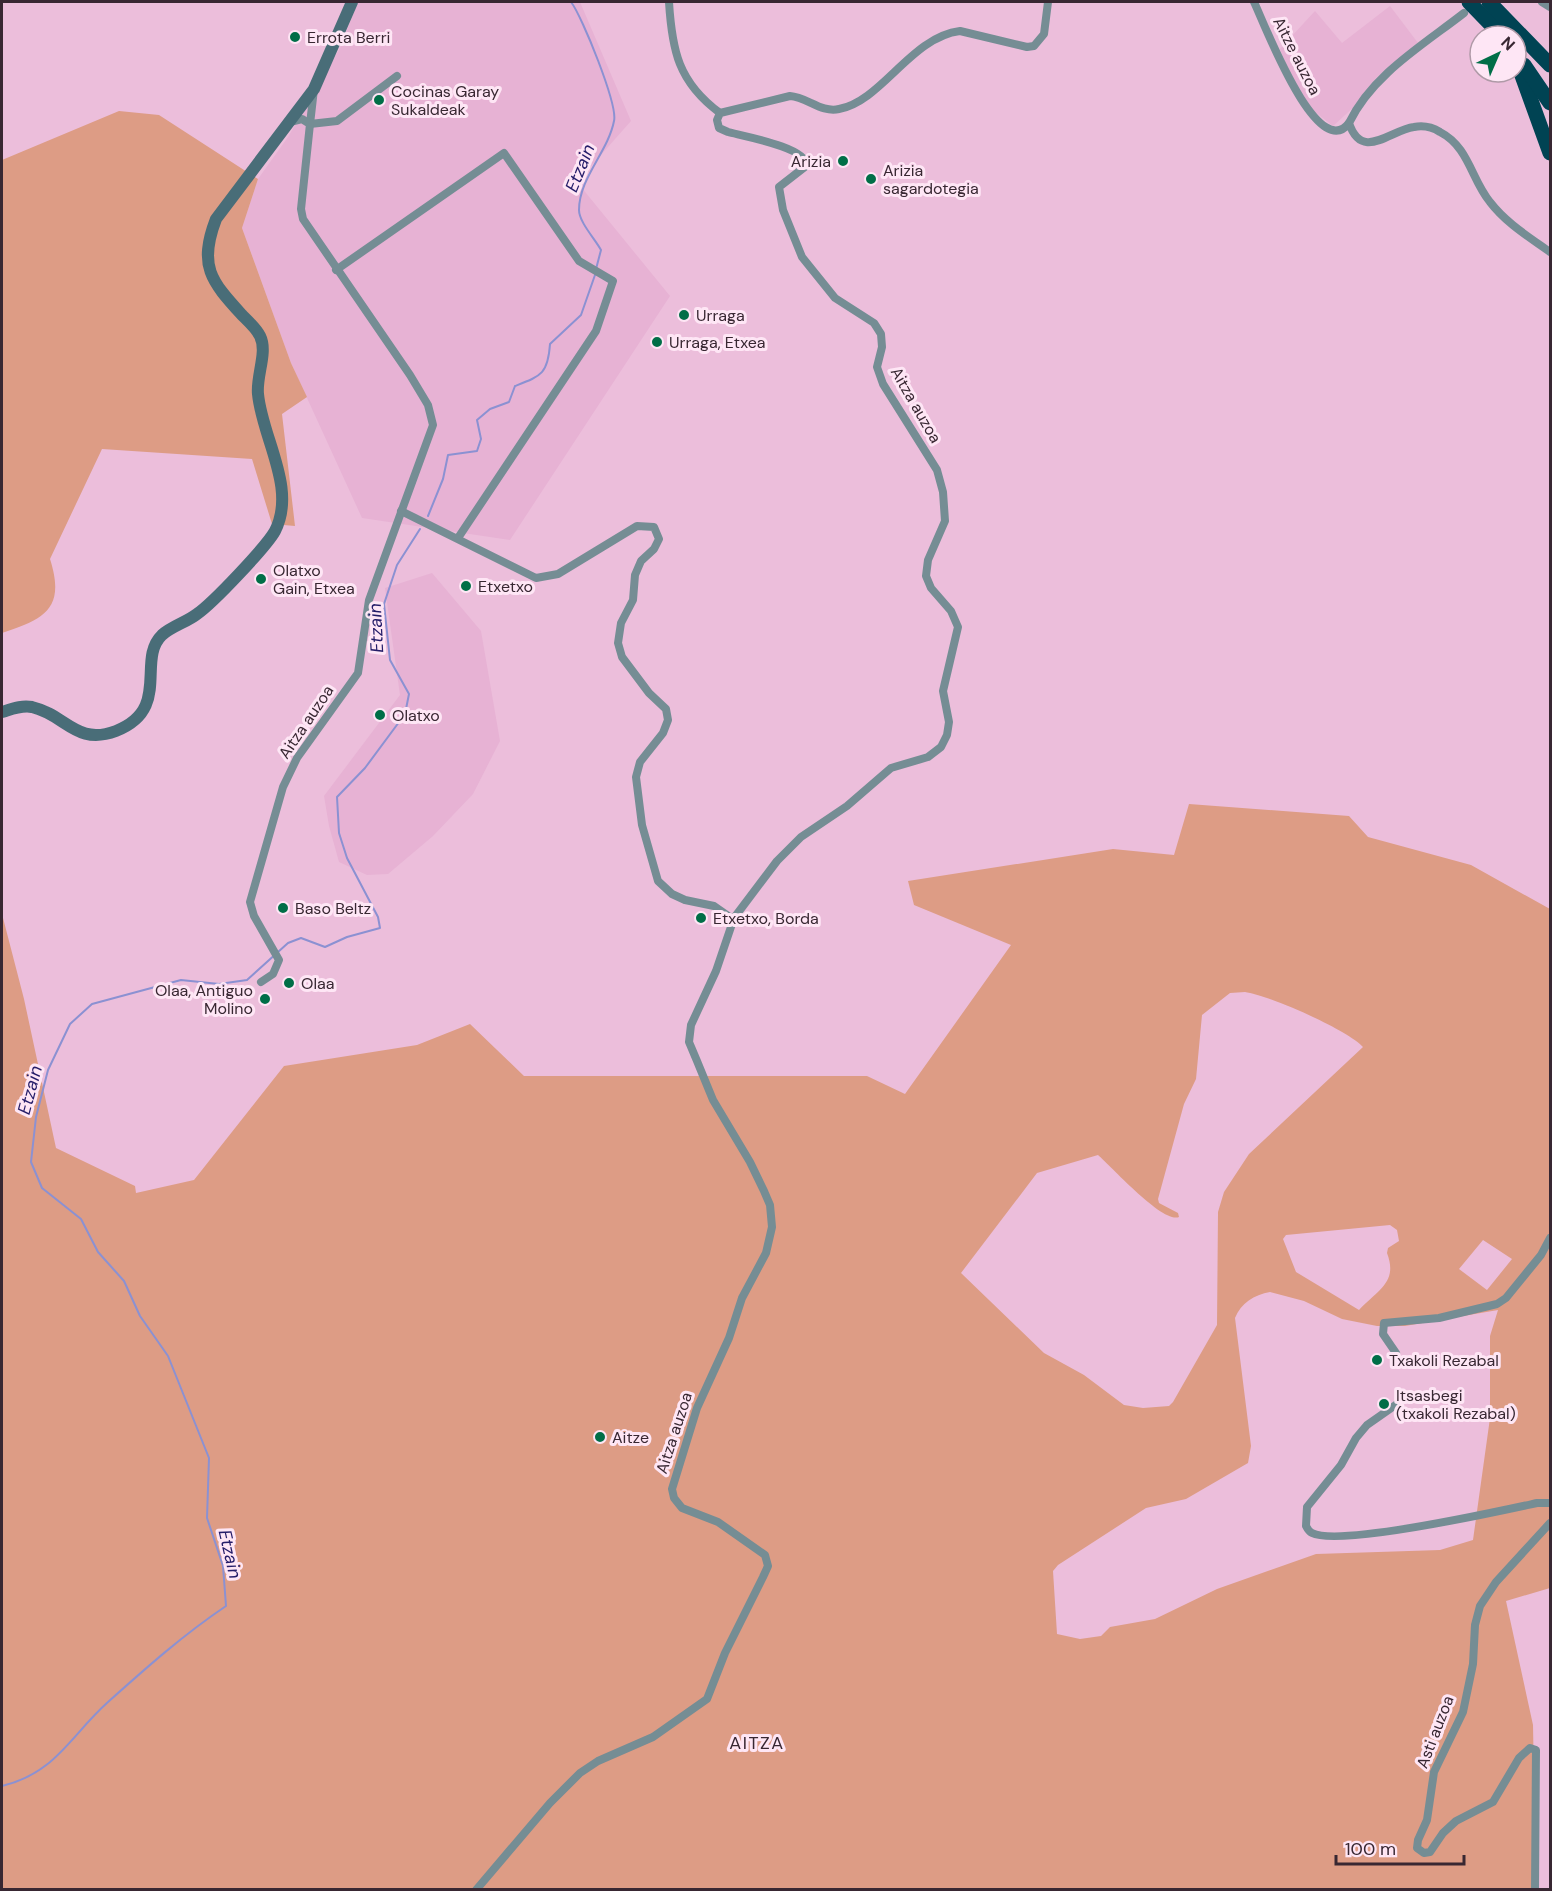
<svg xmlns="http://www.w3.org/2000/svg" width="1552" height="1891" font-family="'DM Sans',sans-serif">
<rect width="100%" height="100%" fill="#ecbedb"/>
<!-- built -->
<g fill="#e7b2d4">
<path d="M358,2h222l51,119 -54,61 93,114 -160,244 -148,-22 -71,-155 -49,-135 16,-49 30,-42 52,-89z"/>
<path d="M1390,6l28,37 -42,35 -20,27 -23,21 -23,-18 -18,-29 -12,-30 35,-38 27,32z"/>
<path d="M432,573l49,58 19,110 -27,53 -40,42 -45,38 -21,1 -28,-13 -10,-36 -5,-30 76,-101 -15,-107z"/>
</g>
<!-- green -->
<g fill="#dd9c85" fill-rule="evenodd">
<path d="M119,111l40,4 99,64 -16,49 49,135 16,34 -25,17 13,112 -23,-2 -20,-65 -150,-10 -52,110c16,50 -6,60 -48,74v-473z"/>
<path d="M1189,804l160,12 19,21 103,28 79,44v679l-44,13 27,124 3,164h-1534v-975l22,85 32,149 79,38 1,7 58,-13 90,-114 133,-21 53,-21 54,52h343l38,18 106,-149 -97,-40 -6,-24 205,-32 61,6zM1245,992c23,3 103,38 118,55l-114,107 -25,38 -6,20 -1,113 -44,77 -4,4 -26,2 -19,-3 -40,-30 -40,-22 -83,-80 76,-100 61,-18c14,12 65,69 81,62l-1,-4 -19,-10 -1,-4 26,-95 12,-25 6,-64 28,-22zM1390,1225l7,5 2,11 -11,7 -1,5c11,29 -8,36 -28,57l-63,-38 -13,-33 3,-4zM1483,1240l29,19 -25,31 -28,-21zM1270,1292l34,9 38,18 35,7h28l93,-16 -8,26v82l-17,122 -33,10 -124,4 -99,35 -62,30 -45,8 -9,9 -21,3 -23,-5 -4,-63 5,-6 88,-57 40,-9 62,-36 3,-17 -16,-128c6,-15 19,-23 35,-26z"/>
</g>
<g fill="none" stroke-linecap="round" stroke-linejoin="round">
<!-- stream -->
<g stroke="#8b91d2" stroke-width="2">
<path d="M571,2c11,14 47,103 43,119 -6,31 -35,57 -35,89 0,12 16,29 22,40l-5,19"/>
<path d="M428,516l15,-37 5,-24 29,-4 4,-12 -4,-19 13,-11 19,-7 6,-16c26,-10 33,-12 35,-42l31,-29 14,-40"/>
<path d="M2,1786c54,-13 68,-50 106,-84 38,-34 75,-67 118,-96l-3,-40 -16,-48 2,-60 -41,-102 -28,-40 -16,-35 -26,-29 -17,-33 -39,-31 -11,-26 5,-45 12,-47 22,-46 22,-20 89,-24 38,4 28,-4 41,-37 13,-5 24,9 22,-10 33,-9 -2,-11 -31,-59 -8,-25 -2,-36 28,-29 40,-54 4,-20 -19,-34 -6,-56 13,-39 23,-36"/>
</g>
<!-- street -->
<g stroke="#758d94" stroke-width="8">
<path d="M669,2c3,48 9,80 51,111"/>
<path d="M1254,2c9,18 63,163 95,121"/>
<path d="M1542,2l8,5"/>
<path d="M1464,13c-41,32 -92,62 -115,110 13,39 41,7 65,4 10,-2 18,0 26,5 29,15 31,47 50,70 16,21 39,35 60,50"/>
<path d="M314,89l-4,35 27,-3 60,-45"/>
<path d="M336,270l168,-117 75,108 34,20 -17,50 -138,207"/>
<path d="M401,511l135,67 22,-4 79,-48 17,1 5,12 -5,10 -13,12 -6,14 -2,25 -12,23 -3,20 4,14 27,36 17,16 2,11 -5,13 -23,29 -4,15 6,48 16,56 14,13 13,6 29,6 20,14"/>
<path d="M261,982l12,-8 6,-14 -25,-44 -4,-14 33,-115 14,-29 61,-85 11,-73 64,-175 -5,-20 -18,-30 -107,-156 -2,-10 9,-85 -8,-5 -12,3"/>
<path d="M1396,1353l-13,-19 1,-11 55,-5 58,-14 9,-6 35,-43 9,-17"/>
<path d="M1397,1404l-30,21 -11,13 -15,27 -34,42 -1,19c1,2 4,6 6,7 27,14 188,-22 225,-30h13"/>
<path d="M476,1890l74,-87 30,-30 18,-12 55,-24 54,-38 18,-46 38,-76 5,-11 -3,-11 -47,-33 -36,-14 -8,-10 -2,-9 25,-81 32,-70 13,-40 24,-45 6,-26 -2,-22 -6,-14 -14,-29 -37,-62 -16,-39 -8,-19 2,-17 25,-54 18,-53 43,-57 24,-24 46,-31 44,-38 37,-11 13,-10 6,-12 2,-13 -6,-31 15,-64 -7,-16 -20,-23 -5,-12 2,-16 17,-39 -2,-29 -6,-22 -54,-86 -6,-17 5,-20 -1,-13 -7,-11 -39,-25 -33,-41 -19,-47 -4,-23 27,-21c4,-18 -63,-30 -78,-34l-9,-4 -2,-8 3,-7 70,-17c17,1 31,17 49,13 43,-8 72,-72 121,-78l67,16 7,-1 10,-12 4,-32"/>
<path d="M1535,1890l1,-140 -6,-2 -11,10 -26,44 -37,19 -13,12 -13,19 -6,1 -7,-5 1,-8 9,-20 7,-48 29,-60 10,-48 2,-39 5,-19 16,-24 54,-59"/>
</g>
<!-- secondary -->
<path stroke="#496d78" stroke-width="12" d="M2,712c10,-3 19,-7 30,-5 34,8 44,39 84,24 56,-22 20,-71 46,-96 10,-9 25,-13 35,-21 16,-11 69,-67 78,-83 22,-43 -13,-93 -17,-137 -2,-18 10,-42 2,-58 -4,-8 -12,-15 -18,-21 -31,-34 -44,-49 -26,-96l98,-130 38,-87"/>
<!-- highway -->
<g stroke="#004353" stroke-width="15">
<path d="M1469,2l33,34"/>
<path d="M1489,2l61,63"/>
<path d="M1516,59l34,94"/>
<path d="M1524,65l26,38"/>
</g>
</g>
<!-- markers -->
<g fill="#006e47" stroke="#fee6f5" stroke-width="2">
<circle cx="295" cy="37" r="6"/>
<circle cx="379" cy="100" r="6"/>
<circle cx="843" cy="161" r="6"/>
<circle cx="871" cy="179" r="6"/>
<circle cx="684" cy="315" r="6"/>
<circle cx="657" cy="342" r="6"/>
<circle cx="261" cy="579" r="6"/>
<circle cx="466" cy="586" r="6"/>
<circle cx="380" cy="715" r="6"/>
<circle cx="283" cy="908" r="6"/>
<circle cx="701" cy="918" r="6"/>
<circle cx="289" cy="983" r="6"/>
<circle cx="265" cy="999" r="6"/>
<circle cx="1377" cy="1360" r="6"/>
<circle cx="1384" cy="1404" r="6"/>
<circle cx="600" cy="1437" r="6"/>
</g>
<g text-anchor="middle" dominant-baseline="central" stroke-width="6" stroke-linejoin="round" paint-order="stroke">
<!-- poi labels -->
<g font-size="16" fill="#382732" stroke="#fee6f5" text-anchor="start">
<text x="307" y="37">Errota Berri</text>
<text x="391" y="91">Cocinas Garay<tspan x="391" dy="18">Sukaldeak</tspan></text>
<text x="831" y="161" text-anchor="end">Arizia</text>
<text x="883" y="170">Arizia<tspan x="883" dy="18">sagardotegia</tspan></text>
<text x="696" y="315">Urraga</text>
<text x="669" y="342">Urraga, Etxea</text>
<text x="273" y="570">Olatxo<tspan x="273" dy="18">Gain, Etxea</tspan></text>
<text x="478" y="586">Etxetxo</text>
<text x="392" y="715">Olatxo</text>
<text x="295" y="908">Baso Beltz</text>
<text x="713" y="918">Etxetxo, Borda</text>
<text x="301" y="983">Olaa</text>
<text x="253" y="990" text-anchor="end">Olaa, Antiguo<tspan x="253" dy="18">Molino</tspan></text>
<text x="1389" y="1360">Txakoli Rezabal</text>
<text x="1396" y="1395">Itsasbegi<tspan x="1396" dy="18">(txakoli Rezabal)</tspan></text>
<text x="612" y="1437">Aitze</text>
</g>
<!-- street labels -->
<g font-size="16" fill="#382732" stroke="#fee6f5">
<text transform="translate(1297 56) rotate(63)">Aitze auzoa</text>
<text transform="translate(916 405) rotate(60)">Aitza auzoa</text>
<text transform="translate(306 722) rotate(-56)">Aitza auzoa</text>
<text transform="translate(674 1433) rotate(-72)">Aitza auzoa</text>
<text transform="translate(1435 1732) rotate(-69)">Asti auzoa</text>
</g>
<!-- water labels -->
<g font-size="18" font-style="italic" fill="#241c68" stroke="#fee6f5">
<text transform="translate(580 168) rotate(-68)">Etzain</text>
<text transform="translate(376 628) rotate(-93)">Etzain</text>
<text transform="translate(30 1090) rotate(-75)">Etzain</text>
<text transform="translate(230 1554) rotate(77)">Etzain</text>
</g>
<!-- neighbourhood labels -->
<g font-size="18" letter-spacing="1.5" fill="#382732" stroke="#fee6f5">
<text x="757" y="1743">AITZA</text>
</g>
</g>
<!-- border -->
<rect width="1552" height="1891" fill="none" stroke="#382732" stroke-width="6"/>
<!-- north arrow -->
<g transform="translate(1498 54) rotate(44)"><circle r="28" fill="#fee6f5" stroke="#af9aa7" stroke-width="1.5"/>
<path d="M0-4.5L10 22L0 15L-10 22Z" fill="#006e47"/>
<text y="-9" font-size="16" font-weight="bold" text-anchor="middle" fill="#382732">N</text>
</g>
<!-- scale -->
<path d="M1336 1855v9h128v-9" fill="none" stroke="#382732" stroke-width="3"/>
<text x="1345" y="1855" font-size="18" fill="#382732" stroke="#fee6f5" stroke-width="4.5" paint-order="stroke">100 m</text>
</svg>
